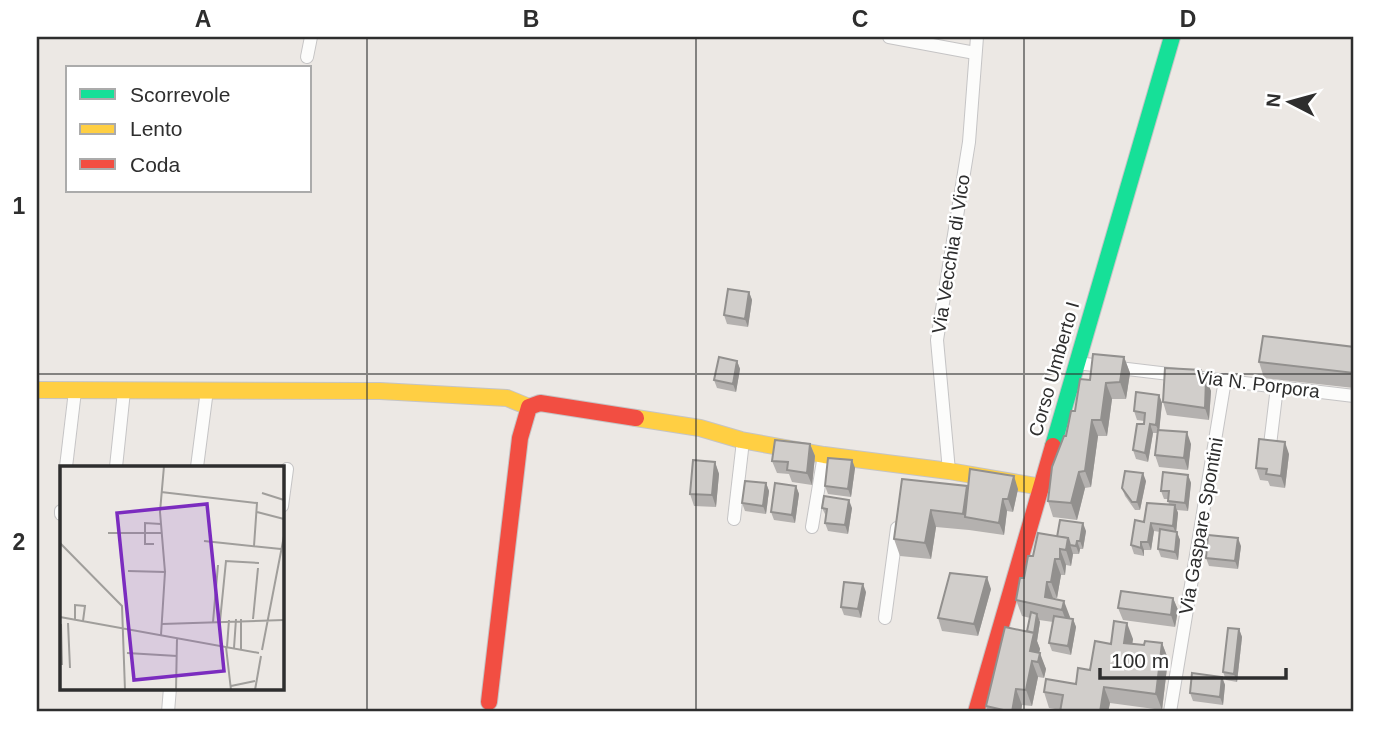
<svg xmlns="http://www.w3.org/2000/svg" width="1391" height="749" font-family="Arial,sans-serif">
<rect width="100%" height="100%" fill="#ece8e4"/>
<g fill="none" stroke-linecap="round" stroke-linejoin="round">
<!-- street casing -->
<g stroke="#c5c4c5" stroke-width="14">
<g id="street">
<path d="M889,37l86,16"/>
<path d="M307,57l4,-20"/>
<path d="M1077,363l277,33"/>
<path d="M1270,445l7,-58"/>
<path d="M66,467l9,-76"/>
<path d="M116,467l8,-76"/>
<path d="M197,467l10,-77"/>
<path d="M949,471l-12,-131 32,-198 8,-105"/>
<path d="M282,506l5,-37"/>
<path d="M61,514v-3"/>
<path d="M734,519l9,-78"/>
<path d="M812,527l12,-72"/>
<path d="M885,618l12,-90"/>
<path d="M168,712l2,-24"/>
<path d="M1170,712l55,-332"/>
</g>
</g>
<!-- fast casing -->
<g stroke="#c5c4c5" stroke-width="18">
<path id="fast" d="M1053,446l119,-409"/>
</g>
<!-- slow casing -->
<g stroke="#c5c4c5" stroke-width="18">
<g id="slow">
<path d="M37,390l343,1 127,7 22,9"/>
<path d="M636,418l64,10 41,12 83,15 125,16 93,16"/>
</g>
</g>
<!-- jam casing -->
<g stroke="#c5c4c5" stroke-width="18">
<g id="jam">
<path d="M489,702l31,-264 9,-31 11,-4 96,15"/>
<path d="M976,712l77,-266"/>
</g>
</g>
<!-- street -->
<use href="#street" stroke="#fcfcfb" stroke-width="12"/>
<!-- fast -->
<use href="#fast" stroke="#16e098" stroke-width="16"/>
<!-- slow -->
<use href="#slow" stroke="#ffcf43" stroke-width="16"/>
<!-- jam -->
<use href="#jam" stroke="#f24e42" stroke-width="16"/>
</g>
<!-- wall -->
<g fill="#b4b1af">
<path d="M749,292l3,8 -4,27 -21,-3 -3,-9z"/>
<path d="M1354,347v41l-90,-10 -5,-16z"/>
<path d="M1124,357l6,16 -4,26h-14l-5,37h-9l-7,51 -6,1 -8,32 -24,-3 -5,-16 18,-65 9,-25 15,-31z"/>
<path d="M737,361l3,8 -4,23 -19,-4 -3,-8z"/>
<path d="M1201,370l10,21 -2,29 -42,-5 -4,-13z"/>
<path d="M1159,395l3,8 -3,27 32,14 -3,26 -29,-3 -4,-12 2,-22h-4l-5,29 -12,-3 -3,-9 11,-29 -7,-1 -3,-9z"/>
<path d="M810,444l5,12 -3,29 -20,-3 -3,-8 -12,-1 -5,-12z"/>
<path d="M1289,454l-4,34 -15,-2 -2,-5 -8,-1 -4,-12z"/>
<path d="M852,460l3,8 -4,29 -23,-3 -3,-8z"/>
<path d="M715,462l4,12 -3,33 -22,-1 -4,-12z"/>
<path d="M1188,475l3,8 -3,28 -11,-1 1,3 -2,18 4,9 -2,20 -17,-3 -3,-8 2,-17 -6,-1 -3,19h-7v6l-10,-2 -3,-9 13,-23 25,-17 -1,-6h-4l-3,-8z"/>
<path d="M902,479l66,10h50l-5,23 -6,-1 -3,24 -35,-5 -33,-3 -5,32 -31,-3 -6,-17z"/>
<path d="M1146,481l-6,29h-5l-10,-14 -3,-8z"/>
<path d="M766,483l3,8 -3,23 -21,-3 -3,-8z"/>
<path d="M796,486l3,8 -4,29 -21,-3 -3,-8z"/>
<path d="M822,508h30l-4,26 -20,-3 -3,-8 1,-7z"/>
<path d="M1086,531l-3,18h-3l-1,5h-6l-2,12 -5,-1 -1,10h-4l-4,23h-4l-1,1 18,18v1l3,1 3,8 -5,28 -19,-4 -3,-8 4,-21 -14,-2 1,2 -3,19 3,8 -1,4 7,16 -2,9 -6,-1 -6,29 -10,-1 -1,7h-33l-2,-6 41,-75 3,-13 -8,-2 -6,-16 17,-44 24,-19z"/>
<path d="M1241,546l-3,23 -29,-3 -3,-8z"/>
<path d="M991,589l-13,47 -36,-5 -4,-13z"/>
<path d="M866,592l-5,26 -17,-3 -3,-8z"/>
<path d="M1173,598l5,12 -3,17 -52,-7 -5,-12z"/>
<path d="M1239,629l3,8 -5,45 -11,-2 -3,-8z"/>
<path d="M1133,639l-1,5 12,1 18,-2 6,16 -6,51 -52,-7 -2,9h-48l1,-2 -12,-2 -5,-16 32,-8 14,-14 21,-26z"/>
<path d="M1222,677l3,8 -2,20 -30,-4 -3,-8z"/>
</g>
<!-- shaded-wall -->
<g fill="#92908e">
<path d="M749,292l3,8 -4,27 -3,-8z"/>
<path d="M1124,357l6,16 -4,26 -6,-17z"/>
<path d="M737,361l3,8 -4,23 -3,-8z"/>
<path d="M1201,370l4,12 1,-3 5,12 -2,29 -4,-12z"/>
<path d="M1106,383l6,16 -5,37 -6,-16z"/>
<path d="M1159,395l3,8 -3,30 -3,-8z"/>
<path d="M1092,420l6,16 -7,51 -6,-16z"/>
<path d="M1150,424l3,9 -5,29 -3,-9z"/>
<path d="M1187,432l4,12 -3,26 -4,-12z"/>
<path d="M1285,442l4,12 -4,34 -4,-12z"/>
<path d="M810,444l5,12 -3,29 -5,-12z"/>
<path d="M852,460l3,8 -4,29 -3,-8z"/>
<path d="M715,462l4,12 -3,33 -4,-12z"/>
<path d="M1079,472l6,16 -8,32 -6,-17z"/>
<path d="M1143,473l3,8 -6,29 -3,-8z"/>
<path d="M1188,475l3,8 -3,28 -3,-8z"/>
<path d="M1014,476l4,13 -5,23 -5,-13z"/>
<path d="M766,483l3,8 -3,23 -3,-8z"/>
<path d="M796,486l3,8 -4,29 -3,-8z"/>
<path d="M967,486l6,16 -8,15 -2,-3z"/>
<path d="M1003,499l4,12 -3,24 -5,-12z"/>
<path d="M849,500l3,8 -4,26 -3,-9z"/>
<path d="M1175,505l3,8 -2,21 -3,-8z"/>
<path d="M931,510l5,17 -5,32 -6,-16z"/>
<path d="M1083,523l3,8 -3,18 -3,-8z"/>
<path d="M1151,523l3,8 -3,19 -3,-8z"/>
<path d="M1177,532l3,8 -2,20 -3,-8z"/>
<path d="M1068,538l5,16 -2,12 -5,-16z"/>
<path d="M1238,538l3,8 -3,23 -3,-8z"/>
<path d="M1077,541l3,8 -1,5 -3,-8z"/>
<path d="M1141,542l3,8v6l-3,-8z"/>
<path d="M1060,549l6,16 -1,10 -5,-16z"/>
<path d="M1055,559l6,16 -4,23 -6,-16z"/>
<path d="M987,577l4,12 -13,47 -4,-12z"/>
<path d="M1047,582l6,16 -2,9 -6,-10z"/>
<path d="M863,584l3,8 -5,26 -3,-9z"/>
<path d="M1173,598l5,12 -3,17 -4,-12z"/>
<path d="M1064,601l6,16 -2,9 -6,-16z"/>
<path d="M1037,614l3,8 -3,19 3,8 -3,13 -7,-11z"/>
<path d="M1073,619l3,8 -5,28 -3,-9z"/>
<path d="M1127,623l6,16 -3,20 -6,-16z"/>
<path d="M1239,629l3,8 -5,45 -3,-8z"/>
<path d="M1162,643l6,16 -6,51 -6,-16z"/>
<path d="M1040,653l6,16 -2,9 -6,-16z"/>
<path d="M1032,661l6,16 -6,29 -6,-16z"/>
<path d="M1222,677l3,8 -2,20 -3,-8z"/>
<path d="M1104,687l6,16 -2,9h-8z"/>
<path d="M1016,689l6,16 -1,7h-9z"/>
</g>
<!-- building -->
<g fill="#d1cecb" stroke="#92908e" stroke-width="2">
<path d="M728,289l21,3 -4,27 -21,-4z"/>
<path d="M1263,336l91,11v26l-95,-11z"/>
<path d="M1093,354l31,3 -4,25 -14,1 -5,37h-9l-7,51 -6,1 -8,31 -23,-2 4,-34 12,-31h2l5,-25h4l5,-32 10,1z"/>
<path d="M719,357l18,4 -4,23 -19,-4z"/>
<path d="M1165,368l36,2 1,8 4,1 -1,29 -42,-6z"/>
<path d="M1136,392l23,3 -3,30 -6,-1 -5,29 -12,-3 4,-26h7l1,-11 -11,-2z"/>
<path d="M1158,430l29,2 -3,26 -29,-3z"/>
<path d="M1259,439l26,3 -4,34 -15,-2 1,-5 -11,-1z"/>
<path d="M775,440l35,4 -3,29 -20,-3 1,-8 -16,-1z"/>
<path d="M828,458l24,2 -4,29 -23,-3z"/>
<path d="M693,460l22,2 -3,33 -22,-1z"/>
<path d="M970,469l44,7 -6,23h-5l-4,24 -34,-6z"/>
<path d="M1125,471l18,2 -6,29h-5l-10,-14z"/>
<path d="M1163,472l25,3 -3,28 -17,-2 1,-10h-8z"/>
<path d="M902,479l65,7 -4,28 -32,-4 -6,33 -31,-4z"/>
<path d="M745,481l21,2 -3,23 -21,-3z"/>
<path d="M775,483l21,3 -4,29 -21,-3z"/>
<path d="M824,496l25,4 -4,25 -20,-2 2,-14 -5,-1z"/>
<path d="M1147,503l28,2 -2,21 -22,-3 -3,19h-7v6l-10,-3 4,-25 9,2z"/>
<path d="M1060,520l23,3 -3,18h-3l-1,5 -6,-1 -2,-7 -11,-1z"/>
<path d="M1160,529l17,3 -2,20 -17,-3z"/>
<path d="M1038,533l30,5 -2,12 -6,-1v10h-5l-4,23h-4l-2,15 19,4 -2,9 -46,-10 4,-22h4l4,-22h5z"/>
<path d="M1208,535l30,3 -3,23 -29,-3z"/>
<path d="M950,573l37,4 -13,47 -36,-6z"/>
<path d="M844,582l19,2 -5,25 -17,-2z"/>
<path d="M1121,591l52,7 -2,17 -53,-7z"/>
<path d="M1031,612l6,2 -3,19 -7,-2z"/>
<path d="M1054,616l19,3 -5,27 -19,-3z"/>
<path d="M1114,621l13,2 -3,20 20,2 1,-4 17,2 -6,51 -52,-7 -4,25h-40l3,-17 -19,-3 2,-13 30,5 2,-16 12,2 5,-29 16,3z"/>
<path d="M1005,627l29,6 -4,18 10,2 -2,9 -6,-1 -6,29 -10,-1 -4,23 -26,-6z"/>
<path d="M1228,628l11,1 -5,45 -11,-2z"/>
<path d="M1192,673l30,4 -2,20 -30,-4z"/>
</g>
<!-- grid -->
<path fill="none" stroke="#2e2e2e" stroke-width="2" stroke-opacity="0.55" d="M367,37v675M696,37v675M1024,37v675M37,374h1317"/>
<g text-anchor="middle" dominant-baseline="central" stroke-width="5" stroke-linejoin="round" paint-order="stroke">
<!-- street labels -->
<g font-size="19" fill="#2e2e2e" stroke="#fff">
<text transform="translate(951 254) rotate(-81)">Via Vecchia di Vico</text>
<text transform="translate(1054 369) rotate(-74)">Corso Umberto I</text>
<text transform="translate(1258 384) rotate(7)">Via N. Porpora</text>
<text transform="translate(1201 526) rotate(-80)">Via Gaspare Spontini</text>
</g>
</g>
<!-- overview -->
<g transform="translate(60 466)">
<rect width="224" height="224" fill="#ece8e4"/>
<path fill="none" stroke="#a09e9b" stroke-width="2" d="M104,0l-4,46 5,60M101,26l96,11 -3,43M202,27l22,7M197,46l27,7M48,67h54M144,75l77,8M0,77l62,63 3,84M94,78h-9v-21l16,1M165,95l34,2M68,105l37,1 -4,63M0,151l199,36M193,153l5,-51M15,154v-15l10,1 -2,15M160,155l6,-60M153,156l5,-57M8,157l2,45M1,158l1,41M102,158l122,-4M166,181l5,43M167,181l2,-27M174,182l2,-29M181,183v-30M202,184l22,-114M67,187l50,3M171,220l24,-5M116,224l1,-52M195,224l6,-34"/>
<path fill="#7b2cbf" fill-opacity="0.15" stroke="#7b2cbf" stroke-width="3.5" d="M147,38l17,167 -90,9 -17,-167z"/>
<rect width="224" height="224" fill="none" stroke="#2e2e2e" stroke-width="3.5"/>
</g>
<!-- border -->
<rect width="1391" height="749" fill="none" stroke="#ffffff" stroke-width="77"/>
<!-- legend -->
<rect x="66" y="66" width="245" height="126" fill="#ffffff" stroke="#ababab" stroke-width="2"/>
<rect x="80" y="89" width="35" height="10" fill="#16e098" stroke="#ababab" stroke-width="2"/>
<text x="130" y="102" font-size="21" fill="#2e2e2e">Scorrevole</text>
<rect x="80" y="124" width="35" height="10" fill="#ffcf43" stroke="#ababab" stroke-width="2"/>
<text x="130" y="136" font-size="21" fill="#2e2e2e">Lento</text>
<rect x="80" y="159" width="35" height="10" fill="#f24e42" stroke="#ababab" stroke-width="2"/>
<text x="130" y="172" font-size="21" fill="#2e2e2e">Coda</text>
<!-- north arrow -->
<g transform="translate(1290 102) rotate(276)" stroke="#ffffff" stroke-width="5" paint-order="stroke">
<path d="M0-5L12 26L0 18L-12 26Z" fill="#2e2e2e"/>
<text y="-10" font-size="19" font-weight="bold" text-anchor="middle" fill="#2e2e2e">N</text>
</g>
<!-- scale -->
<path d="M1100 668v10h186v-10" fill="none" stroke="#2e2e2e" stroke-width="3.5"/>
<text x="1111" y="668" font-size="21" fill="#2e2e2e" stroke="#ffffff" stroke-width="5" paint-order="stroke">100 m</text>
<rect x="38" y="38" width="1314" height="672" fill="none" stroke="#2e2e2e" stroke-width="2.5"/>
<g font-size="23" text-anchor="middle" font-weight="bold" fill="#2e2e2e">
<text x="203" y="27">A</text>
<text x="531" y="27">B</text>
<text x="860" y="27">C</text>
<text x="1188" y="27">D</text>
<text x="19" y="214">1</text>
<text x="19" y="550">2</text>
</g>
</svg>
